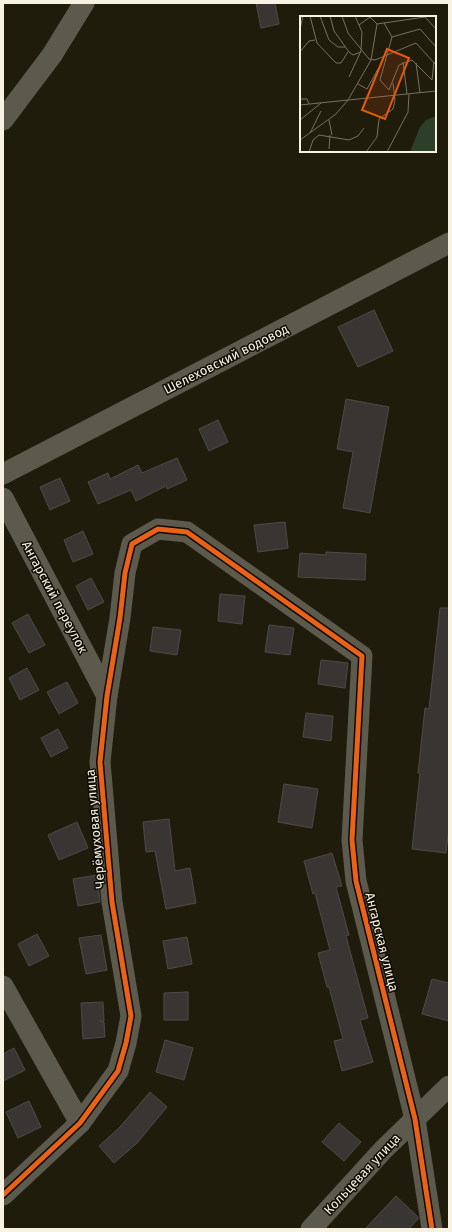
<svg xmlns="http://www.w3.org/2000/svg" width="452" height="1232" font-family="'Fira Sans',sans-serif">
<rect width="100%" height="100%" fill="#201c0c"/>
<!-- building -->
<g fill="#393532" stroke="#4e4b47">
<path d="M256,3h19l4,21 -18,4z"/>
<path d="M374,310l19,41 -35,16 -20,-40z"/>
<path d="M346,399l43,8 -19,106 -27,-5 10,-56 -16,-3z"/>
<path d="M218,420l10,22 -19,9 -10,-22z"/>
<path d="M177,458l10,22 -20,9 -1,-3 -30,15 -5,-11 -33,14 -10,-22 20,-9 2,6 28,-14 4,8z"/>
<path d="M60,478l10,23 -20,9 -10,-23z"/>
<path d="M285,522l3,26 -30,4 -4,-27z"/>
<path d="M83,531l10,23 -20,8 -9,-22z"/>
<path d="M326,552l40,2 -1,26 -67,-3 2,-24 26,2z"/>
<path d="M91,578l13,24 -16,8 -12,-24z"/>
<path d="M220,594l25,2 -3,28 -24,-3z"/>
<path d="M440,608h9v218l-3,27 -34,-4 8,-75 -2,-1 7,-65 4,1z"/>
<path d="M28,614l17,31 -16,8 -17,-30z"/>
<path d="M269,625l25,3 -4,27 -25,-3z"/>
<path d="M153,627l28,3 -4,25 -27,-4z"/>
<path d="M321,660l27,3 -3,25 -27,-4z"/>
<path d="M27,668l12,22 -19,10 -11,-22z"/>
<path d="M67,682l11,21 -19,11 -12,-22z"/>
<path d="M306,713l27,3 -2,25 -28,-4z"/>
<path d="M58,729l10,19 -17,9 -10,-19z"/>
<path d="M284,784l34,5 -6,39 -34,-6z"/>
<path d="M169,819l6,52 15,-3 6,35 -30,6 -11,-58 -9,1 -3,-30z"/>
<path d="M77,822l11,26 -29,12 -11,-25z"/>
<path d="M332,853l10,33 -6,1 13,48 -3,1 22,82 -8,2 13,42 -31,9 -8,-30 9,-2 -14,-52h-2l-9,-34 12,-3 -15,-57 -2,1 -9,-33z"/>
<path d="M97,875l3,27 -22,4 -5,-27z"/>
<path d="M37,934l12,22 -20,10 -11,-22z"/>
<path d="M101,935l6,35 -21,4 -7,-36z"/>
<path d="M187,937l5,27 -24,5 -5,-28z"/>
<path d="M432,979l17,4v38l-27,-7z"/>
<path d="M188,992v28h-24v-27z"/>
<path d="M103,1002l1,19h-4l4,1 1,15 -22,2 -2,-36z"/>
<path d="M165,1040l28,8 -9,32 -28,-8z"/>
<path d="M14,1048l11,22 -22,11v-27z"/>
<path d="M150,1092l17,15 -30,36 -23,20 -15,-17 21,-19z"/>
<path d="M29,1101l12,26 -23,11 -12,-26z"/>
<path d="M339,1123l22,19 -17,19 -22,-19z"/>
<path d="M396,1196l22,21v2l-9,10h-44z"/>
</g>
<g fill="none" stroke-linecap="round" stroke-linejoin="round">
<!-- minor -->
<g stroke="#5c594d" stroke-width="21">
<path d="M3,120l49,-65 32,-52"/>
<path d="M3,474l446,-231"/>
<path d="M3,498l104,198"/>
<path d="M3,986l77,137"/>
<path d="M3,1195l77,-72 38,-52 8,-28 5,-27 -19,-114 -12,-140 7,-66 13,-78 5,-45 7,-29 26,-15 29,3 175,124 -10,184 4,41 59,238 17,110"/>
<path d="M311,1229l72,-79 66,-64"/>
</g>
<!-- cycleway casing -->
<g stroke="#0e0b02" stroke-width="8">
<path id="cycleway" d="M3,1195l77,-72 38,-52 8,-28 5,-27 -19,-114 -12,-140 7,-66 13,-78 5,-45 7,-29 26,-15 29,3 175,124 -10,184 4,41 59,238 17,110"/>
</g>
<!-- cycleway -->
<use href="#cycleway" stroke="#ea6118" stroke-width="5"/>
</g>
<g text-anchor="middle" dominant-baseline="central" stroke-width="3" stroke-linejoin="round" paint-order="stroke">
<!-- street labels -->
<g font-size="13" fill="#f7f2e2" stroke="#0e0b02">
<text transform="translate(226 359) rotate(-27)">Шелеховский водовод</text>
<text transform="translate(55 597) rotate(62)">Ангарский переулок</text>
<text transform="translate(95 829) rotate(-95)">Черёмуховая улица</text>
<text transform="translate(382 942) rotate(76)">Ангарская улица</text>
<text transform="translate(362 1174) rotate(-47)">Кольцевая улица</text>
</g>
</g>
<!-- overview -->
<g transform="translate(300 16)">
<rect width="136" height="136" fill="#201c0c"/>
<path d="M136,100v36h-26l10,-25 6,-7z" fill="#2c4029"/>
<path fill="none" stroke="#767262" stroke-width="1" d="M10,0l7,27 19,20h5l7,-11M20,0l9,24 9,7h7M30,0l4,15 15,21 4,3 8,-3M42,0l6,17 21,26 6,1 41,-17 20,22M69,0l8,8 48,-7 11,12M84,7l8,14M59,9l11,-8M0,13l3,-13M0,36l9,-11 6,-1M103,46l4,32M134,46l-2,18 -20,-20 -13,5 -10,25 -9,-10 12,-43 28,-8 16,18M116,47l4,30M49,61l12,-26 1,-19 -7,-16M58,68l9,5 11,-20M0,83h7l2,5M0,89l136,-14M0,104l21,-17M29,104l3,15M10,117l11,-22M0,124l36,-26 12,-14 23,-40 6,-36M29,133l1,-14M9,136l4,-12 6,-5 30,5 9,-4 6,-8M66,136l11,-15 2,-18 14,-10 2,-9 -2,-17M87,136l21,-40 1,-18"/>
<path fill="#e8590c" fill-opacity="0.15" stroke="#e8590c" stroke-width="2" d="M87,33l22,9 -24,61 -23,-9z"/>
<rect width="136" height="136" fill="none" stroke="#f7f2e2" stroke-width="2"/>
</g>
<!-- border -->
<rect width="452" height="1232" fill="none" stroke="#f7f2e2" stroke-width="8"/>
</svg>
